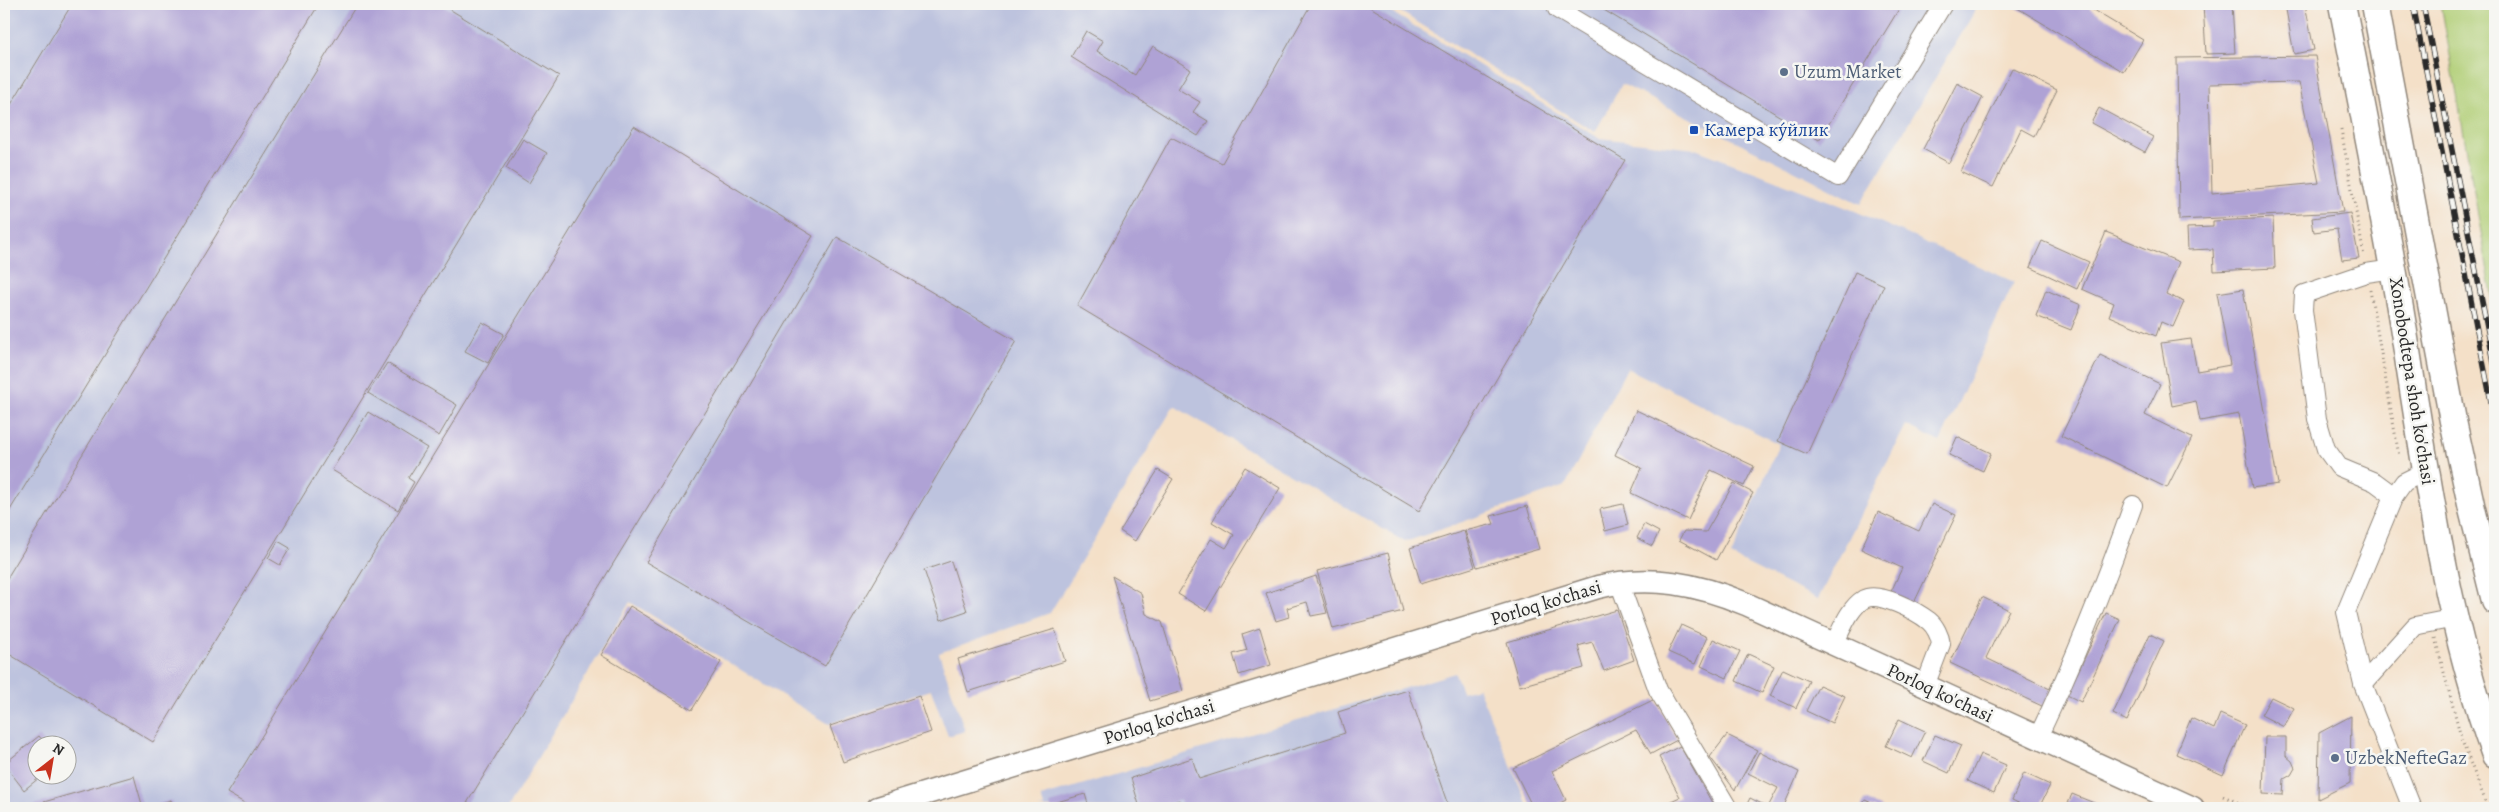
<svg xmlns="http://www.w3.org/2000/svg" width="2499" height="812" font-family="Alegreya,serif">
<rect width="100%" height="100%" fill="#f6f6f2"/>
<filter id="ink" filterUnits="userSpaceOnUse"><feTurbulence type="fractalNoise" baseFrequency=".02" numOctaves="2"/><feDisplacementMap in="SourceGraphic" scale="10" xChannelSelector="R" yChannelSelector="G"/><feConvolveMatrix kernelMatrix="1 2 1 2 8 2 1 2 1" color-interpolation-filters="sRGB"/></filter>
<filter id="wash" filterUnits="userSpaceOnUse"><feTurbulence type="fractalNoise" baseFrequency=".0096" numOctaves="4" result="noise"/><feDisplacementMap in="SourceGraphic" scale="20" xChannelSelector="R" yChannelSelector="G"/><feGaussianBlur stdDeviation="1.12" result="paint"/><feColorMatrix in="noise" values="0 0 0 0 0 0 0 0 0 0 0 0 0 0 0 0 0 1.4 0 .05"/><feComposite in="paint" operator="in"/></filter>
<g filter="url(#wash)">
<rect width="100%" height="100%" fill="#f4e0c8"/>
<!-- industrial -->
<g fill="#bdc3de" fill-rule="evenodd">
<path d="M4,4h1374l221,134 96,11 160,62 159,71 -74,160 -34,-17 -88,174 -87,-43 48,-112 -152,-76 -62,118 -160,56 -231,-136 -124,207 -111,40 26,78 -17,5 -17,-46 -102,34 -199,-122 -122,206h-504zM38,744h30v30h-30z"/>
<path d="M1388,4h591l-118,200 -239,-120 -27,48z"/>
<path d="M1455,673l7,19 16,-4 51,120h-491l6,-1 -3,-10z"/>
</g>
<!-- green -->
<path fill="#b0ce75" stroke="#6e7c50" d="M2441,4h54v308z"/>
<g id="blocks">
<!-- building -->
<g fill="#afa2d5" fill-rule="evenodd">
<path d="M72,4h247l-315,516v-404z"/>
<path d="M357,4h84l118,72 -406,666 -149,-91v-68z"/>
<path d="M1311,4h54l260,156 -206,351 -342,-205 94,-169 51,26z"/>
<path d="M1594,4h308l-83,136z"/>
<path d="M2015,4h68l60,36 -19,32 -110,-66z"/>
<path d="M2203,4h29l3,49 -29,1z"/>
<path d="M2285,4h20l9,46 -20,4z"/>
<path d="M1086,31l17,10 -6,10 38,24 18,-29 37,23 -12,20 22,13 -7,10 15,9 -10,15 -127,-79z"/>
<path d="M2315,56l28,156 -164,8 -2,-162zM2299,82l20,101 -107,10 -3,-109z"/>
<path d="M2012,68l45,22 -23,46 -13,-7 -28,58 -32,-15z"/>
<path d="M1957,83l26,14 -34,66 -26,-14z"/>
<path d="M2099,108l54,29 -8,15 -54,-29z"/>
<path d="M634,126l179,110 -349,572h-211l-26,-15z"/>
<path d="M523,139l24,14 -18,30 -23,-15z"/>
<path d="M2350,213l9,45 -17,2 -5,-31 -23,3 -2,-14z"/>
<path d="M2273,218l2,50 -61,3 -1,-22 -25,1 -1,-22 26,-1v-6z"/>
<path d="M2106,232l73,30 -13,32 18,8 -11,25 -12,-5 -5,14 -47,-20 5,-13 -32,-14z"/>
<path d="M837,237l179,104 -191,325 -179,-104z"/>
<path d="M2042,241l47,21 -12,27 -47,-22z"/>
<path d="M1855,272l29,13 -77,169 -29,-13z"/>
<path d="M2243,289l35,195 -26,4 -13,-74 -39,7 -4,-20 -24,5 -11,-63 30,-4 6,32 33,-6 -13,-72z"/>
<path d="M2046,290l35,15 -10,25 -35,-14z"/>
<path d="M482,322l22,12 -16,29 -23,-12z"/>
<path d="M2100,355l60,29 -15,31 47,23 -25,50 -106,-52z"/>
<path d="M387,363l70,42 -18,31 -71,-43z"/>
<path d="M1636,410l118,56 -10,20 -33,-16 -23,50 -57,-27 11,-25 -27,-13z"/>
<path d="M368,412l59,36 -19,30 6,4 -16,28 -66,-40z"/>
<path d="M1957,437l34,16 -8,18 -34,-16z"/>
<path d="M1245,467l35,21 -74,123 -28,-17 33,-55 15,9 8,-13 -22,-13z"/>
<path d="M1158,470l15,9 -38,62 -15,-10z"/>
<path d="M1734,483l19,10 -37,67 -37,-20 5,-9 22,1z"/>
<path d="M1623,504l5,21 -23,6 -5,-22z"/>
<path d="M1932,504l24,11 -44,92 -23,-11 13,-28 -41,-19 17,-37 41,19z"/>
<path d="M1527,506l12,43 -62,18 -12,-36 29,-7 -3,-8z"/>
<path d="M1644,524l15,8 -7,14 -15,-8z"/>
<path d="M1464,531l11,36 -54,17 -11,-36z"/>
<path d="M278,541l12,7 -10,17 -12,-7z"/>
<path d="M1388,553l15,58 -70,18 -16,-58z"/>
<path d="M951,561l16,50 -26,9 -17,-50z"/>
<path d="M1112,576l29,17 5,21 16,8 21,69 -33,10z"/>
<path d="M1316,576l11,37 -16,3 -4,-14 -20,6 2,9 -13,4 -10,-28z"/>
<path d="M1982,597l27,13 -23,48 66,32 -8,17 -94,-44z"/>
<path d="M630,606l91,56 -29,48 -91,-55z"/>
<path d="M1617,610l17,50 -30,11 -12,-29 -14,4 6,22 -64,18 -13,-44z"/>
<path d="M2106,613l14,6 -39,83 -14,-7z"/>
<path d="M1681,625l26,12 -12,27 -27,-12z"/>
<path d="M1260,628l11,37 -32,10 -6,-21 14,-4 -5,-16z"/>
<path d="M1055,629l10,32 -97,31 -10,-33z"/>
<path d="M2150,634l14,7 -37,80 -14,-7z"/>
<path d="M1713,639l27,12 -13,27 -26,-12z"/>
<path d="M1748,654l26,12 -12,27 -26,-12z"/>
<path d="M1783,669l26,12 -13,27 -26,-12z"/>
<path d="M1819,685l26,11 -13,27 -26,-12z"/>
<path d="M1408,690l41,118h-266l-3,-8 -29,8h-11l-9,-30 61,-20 7,21 146,-46 -7,-21z"/>
<path d="M919,696l12,36 -88,30 -13,-36z"/>
<path d="M2271,697l23,11 -10,19 -23,-12z"/>
<path d="M1655,699l22,41 -26,14 -15,-24 -84,41 14,29 -16,8h-17l-20,-40z"/>
<path d="M2220,714l25,11 -22,50 -47,-21 15,-36 23,11z"/>
<path d="M2351,716l-1,67 -32,16 1,-66z"/>
<path d="M1899,719l26,12 -13,27 -26,-12z"/>
<path d="M1727,735l30,15 -22,40 -25,-33z"/>
<path d="M1935,735l26,11 -12,27 -26,-12z"/>
<path d="M39,736l7,8h-8v30h6l-20,16 -20,-26z"/>
<path d="M2265,737h21v19l6,5 3,7 -4,7 -7,4 -1,16 -20,-1z"/>
<path d="M1680,746l35,62h-60l25,-11 -21,-40z"/>
<path d="M1759,752l40,20 -16,36h-38l5,-10 18,9 10,-19 -30,-15z"/>
<path d="M1980,754l26,11 -12,28 -26,-12z"/>
<path d="M2024,773l26,12 -11,23h-10l-17,-8z"/>
<path d="M134,776l9,32h-120z"/>
<path d="M1085,794l3,10 -15,4h-22l-1,-4z"/>
<path d="M2072,794l27,11 -2,3h-31z"/>
<path d="M171,800l2,8h-28z"/>
<path d="M1865,800l18,8h-22z"/>
</g>
</g>
</g>
<g filter="url(#ink)">
<use href="#blocks" fill-opacity="0" stroke="#90867a" stroke-width="1"/>
<g fill="none" stroke-linecap="round" stroke-linejoin="round">
<!-- minor casing -->
<g stroke="#90867a" stroke-width="20">
<g id="minor">
<path d="M1560,4l-3,5 281,168 105,-173"/>
<path d="M2394,269l-28,4 -62,21 -1,16 14,109 9,30 13,18 36,15 19,14"/>
<path d="M1619,582l39,108 70,118"/>
<path d="M1834,644c8,-15 15,-36 30,-45 15,-8 52,12 65,22 6,5 11,15 12,23l-16,42"/>
<path d="M2363,684l52,-58 40,-8"/>
<path d="M2038,737c36,-75 67,-153 95,-232"/>
<path d="M2412,808l-49,-124 -17,-72 48,-116 10,-14 22,-11"/>
</g>
</g>
<!-- major casing -->
<g stroke="#90867a" stroke-width="25">
<path id="major" d="M878,808l720,-221c52,-13 100,-3 148,17l447,204"/>
</g>
<!-- highway casing -->
<g stroke="#90867a" stroke-width="29">
<g id="highway">
<path d="M2342,4c21,107 43,214 61,322 23,144 42,292 92,429"/>
<path d="M2375,4l78,417 19,88 23,92"/>
</g>
</g>
<!-- path -->
<g stroke="#90867a" stroke-width="3" stroke-dasharray="1 4" stroke-linecap="butt">
<path d="M2341,129l23,127"/>
<path d="M2370,290l29,166"/>
<path d="M2435,638l27,103 26,67"/>
<path d="M2223,796l28,12"/>
</g>
<!-- minor -->
<use href="#minor" stroke="#fff" stroke-width="18"/>
<!-- major -->
<use href="#major" stroke="#fff" stroke-width="22"/>
<!-- highway -->
<use href="#highway" stroke="#fff" stroke-width="26"/>
<!-- rail casing -->
<g stroke="#2b2b2b" stroke-width="5.5">
<g id="rail">
<path d="M2413,4l82,418"/>
<path d="M2423,4l72,363"/>
</g>
</g>
<!-- rail -->
<use href="#rail" stroke="#f6f6f2" stroke-width="4" stroke-dasharray="11" stroke-linecap="butt"/>
</g>
</g>
<!-- markers -->
<g fill="#5c6f8a" stroke="#f6f6f2" stroke-width="2">
<circle cx="1784" cy="72" r="5"/>
<circle cx="2335" cy="758" r="5"/>
</g>
<rect fill="#1a4fb4" stroke="#f6f6f2" stroke-width="2" x="1689" y="125" width="10" height="10" rx="2.5"/>
<g text-anchor="middle" dominant-baseline="central" stroke-width="5" stroke-linejoin="round" paint-order="stroke">
<!-- service labels -->
<g font-size="19" fill="#4e5e75" stroke="#f6f6f2" text-anchor="start">
<text x="1794" y="72">Uzum Market</text>
<text x="2345" y="758">UzbekNefteGaz</text>
</g>
<!-- transit labels -->
<g font-size="19" fill="#164399" stroke="#f6f6f2" text-anchor="start">
<text x="1704" y="130">Камера ку́йлик</text>
</g>
<!-- street labels -->
<g font-size="19" fill="#2b2b2b" stroke="#f6f6f2">
<text transform="translate(2412 381) rotate(81)">Xonobodtepa shoh ko'chasi</text>
<text transform="translate(1546 603) rotate(-17)">Porloq ko'chasi</text>
<text transform="translate(1940 693) rotate(25)">Porloq ko'chasi</text>
<text transform="translate(1159 722) rotate(-17)">Porloq ko'chasi</text>
</g>
</g>
<!-- margin -->
<rect width="2499" height="812" fill="none" stroke="#f6f6f2" stroke-width="20"/>
<!-- north arrow -->
<g transform="translate(52 760) rotate(31)"><circle r="24" fill="#f6f6f2" stroke="#a5a5a2"/>
<path d="M0-4L9 19L0 12L-9 19Z" fill="#c8321e"/>
<text y="-8" font-size="14" font-weight="bold" text-anchor="middle" fill="#2b2b2b">N</text>
</g>
</svg>
